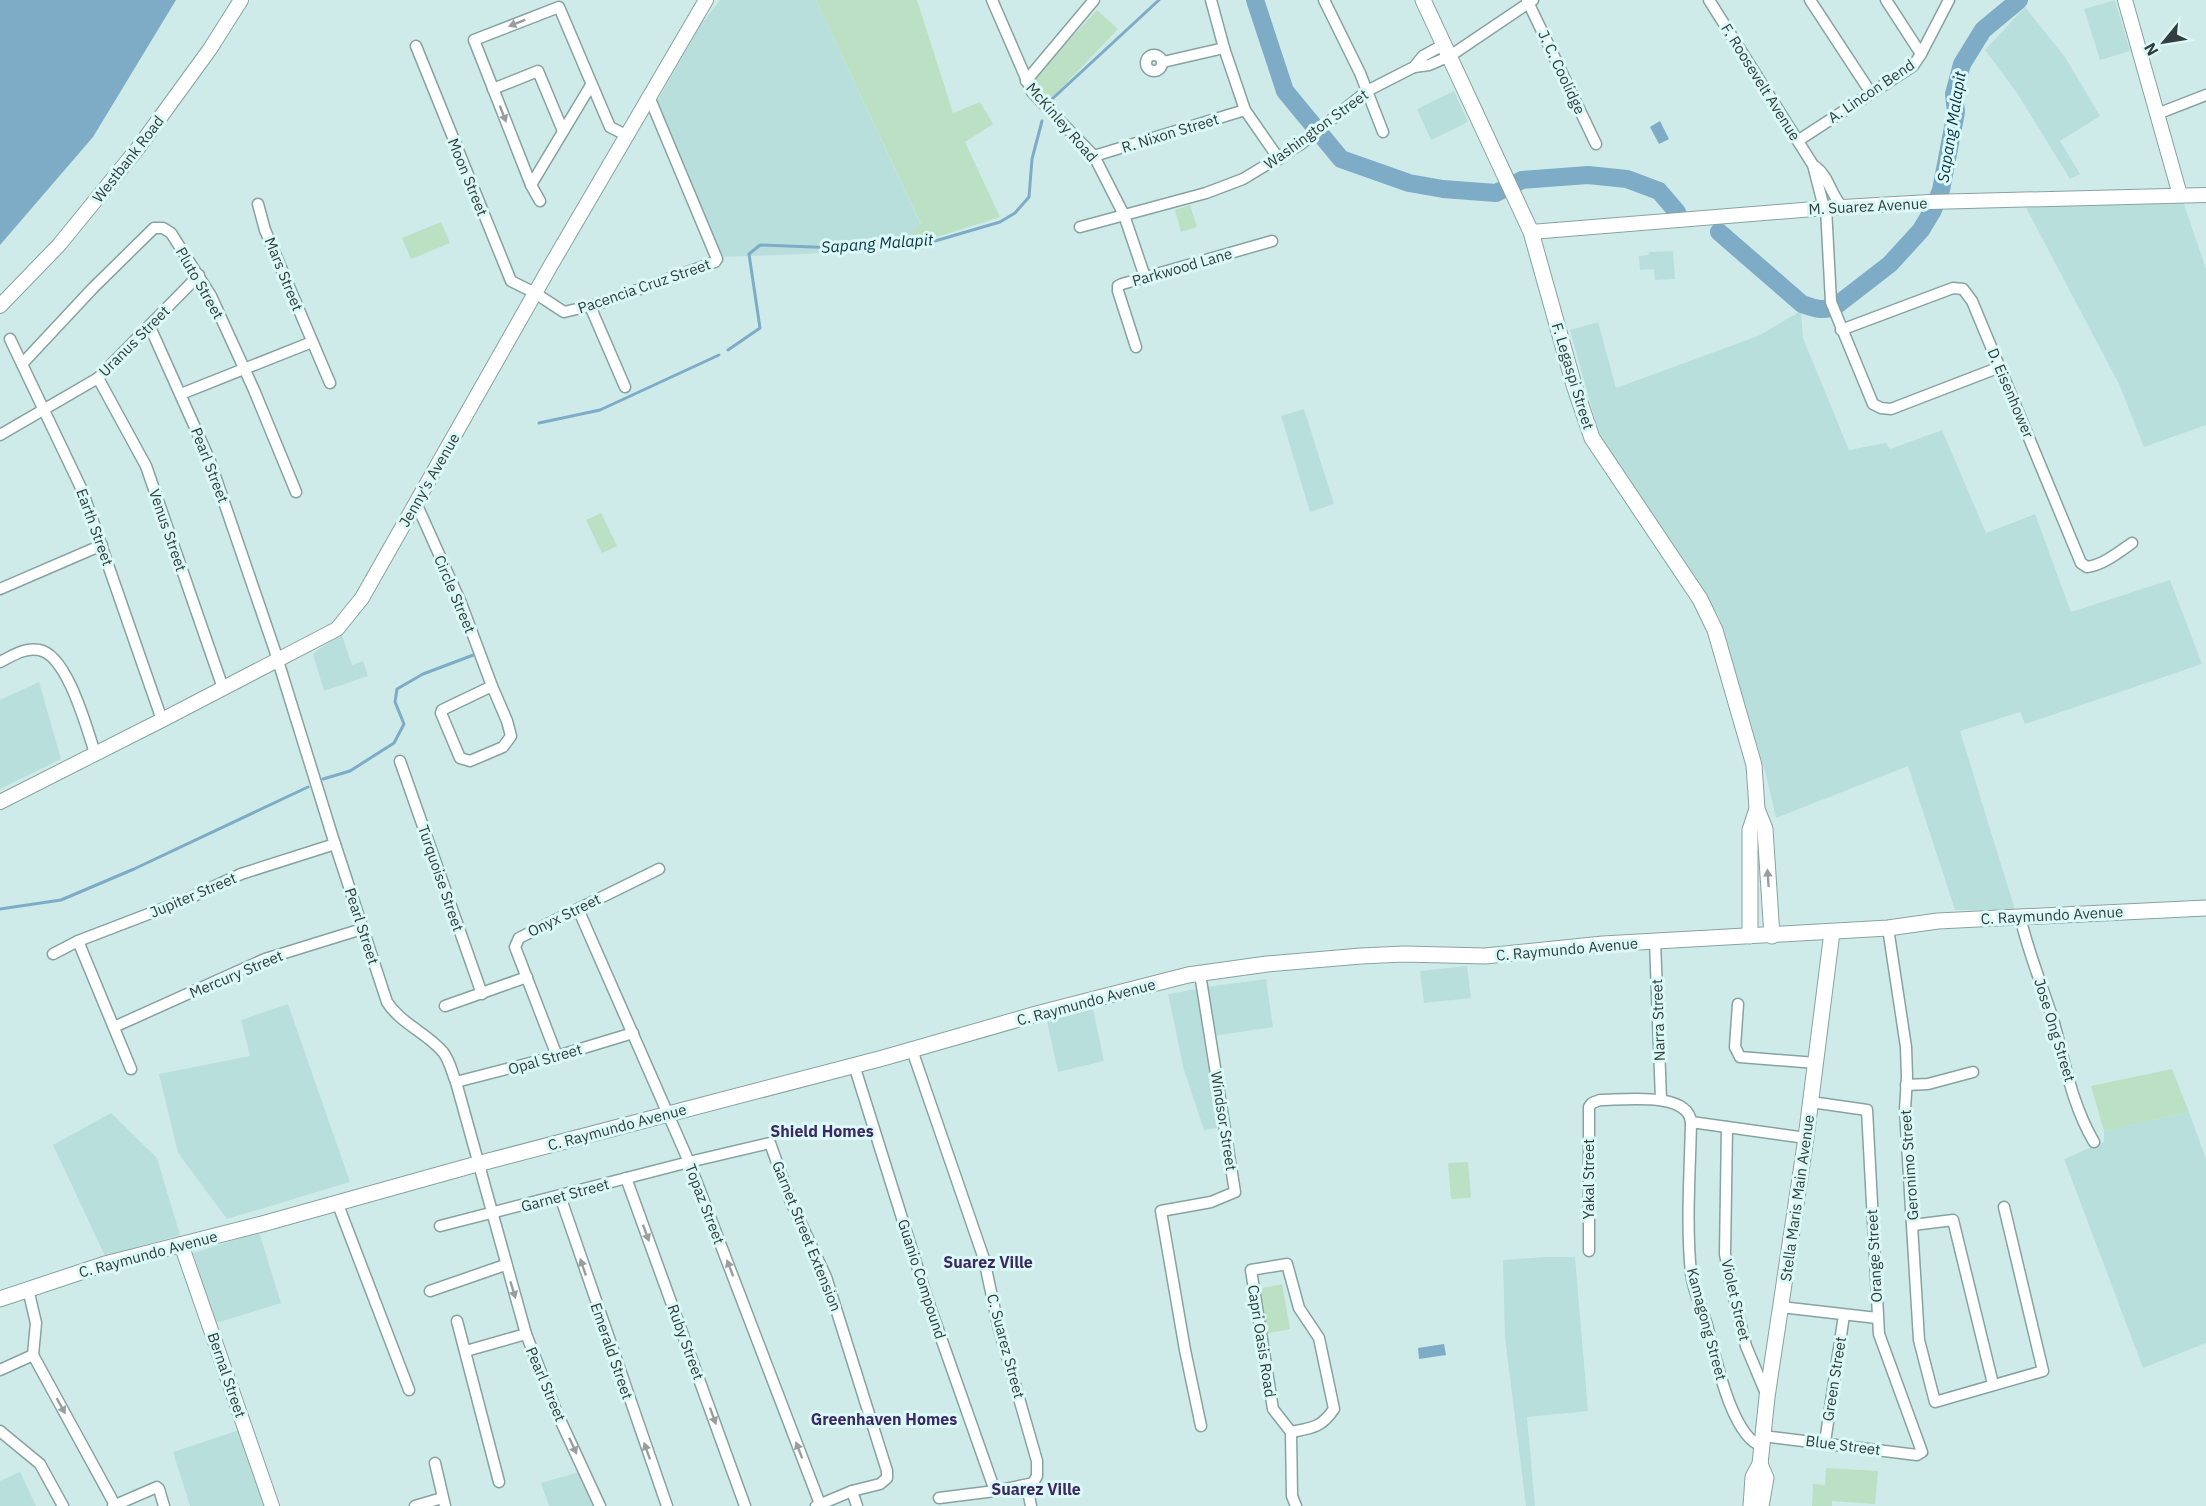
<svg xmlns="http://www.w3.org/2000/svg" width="2206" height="1506" font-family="'IBM Plex Sans',sans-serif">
<rect width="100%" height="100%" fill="#ceebea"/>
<!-- built -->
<g fill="#b9dfdd">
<path d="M720,0h96l105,225 -25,22 -90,7 -87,3 -64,-152 44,-78z"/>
<path d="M2115,0l15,51 -30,9 -16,-51z"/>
<path d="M2025,7l40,50 35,59 -40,25 20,33 -10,5 -53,-86 -32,-43z"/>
<path d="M1454,91l14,31 -37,18 -14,-31z"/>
<path d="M2183,201l23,68v156l-62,22 -25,-63 -96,-182z"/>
<path d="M1673,251l2,28 -20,1 -1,-11 -14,1 -1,-14 9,-1 1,-3z"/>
<path d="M1801,311l2,27 46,112 37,-7 4,6 52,-19 44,103 49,-19 36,98 99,-32 32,84 -177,60 -5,-12 -60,19 55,179h-60l-47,-144 -132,52 -10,-43 -47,-159 -119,-178 -30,-108 28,-8 18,66 142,-52z"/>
<path d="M1304,409l30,95 -24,8 -29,-96z"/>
<path d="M341,633l11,32 11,-4 5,15 -44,15 -11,-37z"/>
<path d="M39,682l22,77 -61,30v-89z"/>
<path d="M1467,966l4,32 -47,5 -4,-32z"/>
<path d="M1266,979l7,48 -60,9 -7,-49z"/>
<path d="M1197,989l21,139 -14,2 -20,-60 -16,-76z"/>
<path d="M288,1004l62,178 -123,37 -49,-66 -19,-79 91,-18 -9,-36z"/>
<path d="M1093,1009l11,52 -46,11 -11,-51z"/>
<path d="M2189,1112l17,47v184l-63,25 -79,-209 40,-17v-11z"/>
<path d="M111,1113l46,45 23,77 -75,21 -52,-111z"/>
<path d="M259,1232l22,71 -65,20 -23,-70z"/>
<path d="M1544,1257h31l13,154 -61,6 8,89h-9l-21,-168 -2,-78z"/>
<path d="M239,1430l27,76h-76l-17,-54z"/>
<path d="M20,1472l16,34h-36v-25z"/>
<path d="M579,1472l15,34h-45l-8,-23z"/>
</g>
<!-- green -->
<g fill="#bce0c3">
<path d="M816,0h101l36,113 27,-11 13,22 -28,18 35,75 -60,19 -44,11 25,-23z"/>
<path d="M1097,10l21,19 -68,71 -20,-18z"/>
<path d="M1190,205l7,22 -16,5 -6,-22z"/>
<path d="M441,222l9,21 -39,16 -9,-21z"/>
<path d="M601,513l16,33 -15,7 -16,-33z"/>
<path d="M2172,1069l17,43 -85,19 -13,-45z"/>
<path d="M1468,1162l3,36 -20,1 -3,-36z"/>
<path d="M1282,1284l8,45 -25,5 -8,-45z"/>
<path d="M1826,1468l52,3 -3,33 -43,-3v5h-20l1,-22 12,1z"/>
</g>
<!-- water -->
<g fill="#7eacc7">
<path d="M0,0h176l-83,137 -93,108z"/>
<path d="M1660,121l9,18 -10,5 -9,-17z"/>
<path d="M1444,1344l2,11 -27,4 -1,-11z"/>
</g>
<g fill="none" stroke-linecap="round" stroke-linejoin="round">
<!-- stream -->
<g stroke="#7eacc7" stroke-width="3">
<path d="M1051,100l108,-100"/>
<path d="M728,350l32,-22 -11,-74 11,-9 79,3 55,-3 41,-4 65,-19 15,-9 14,-16 3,-38 10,-38"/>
<path d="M539,423l61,-13 119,-55"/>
<path d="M323,779l27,-8 44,-28 10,-19 -9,-22 2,-13 26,-15 53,-20"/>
<path d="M0,909l61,-9 73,-31 174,-82"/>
</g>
<!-- river -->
<g stroke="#7eacc7" stroke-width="18">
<path d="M1255,0l30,91 56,68 68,24 34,6 53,4 26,-13 66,-5 39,4 32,12 18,21"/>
<path d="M1719,232l83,72c14,5 23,8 35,1l53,-41 31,-34 12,-20 8,-20 15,-78 -2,-18 8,-30 21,-34 36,-30"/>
</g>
<!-- minor casing -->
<g stroke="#87a3a1" stroke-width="13">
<g id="minor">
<path d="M992,0l40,92 62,64 30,59 21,62"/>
<path d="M1211,0l13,48 21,62 34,49"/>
<path d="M1324,0l36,73 23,59"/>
<path d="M1527,0l69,144"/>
<path d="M1709,0l104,165 10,39 -1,5"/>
<path d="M1810,0l61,93"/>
<path d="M1886,0l35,54"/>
<path d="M416,46l95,235 24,12 29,19 34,-8 117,-42 2,-3 -67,-160"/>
<circle cx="1154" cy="63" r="8"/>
<path d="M1163,62l61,-14"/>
<path d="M1414,67l15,-2 21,-9 83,-56"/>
<path d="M1026,81l68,-81"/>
<path d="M493,89l45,-18 25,60"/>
<path d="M2157,114l49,-19"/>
<path d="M1799,140l114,-74 8,-12 28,-54"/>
<path d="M1094,156l151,-46"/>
<path d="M1816,167c14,11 15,30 27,40"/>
<path d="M531,185l60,-100"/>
<path d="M540,201l-9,-16 -57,-145 85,-33 51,120 18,9"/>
<path d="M258,204l7,26 65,153"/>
<path d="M1826,208l5,94 42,102 8,4 10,1 109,-42"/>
<path d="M1080,227l126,-34 37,-14 58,-35 66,-53 47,-24 9,-11 22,-12"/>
<path d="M590,306l35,81"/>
<path d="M150,327l60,134 65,190 58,187 54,164c13,21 40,31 56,50 7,9 9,21 13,30l70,252 31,79 43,93"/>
<path d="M1841,330l112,-42 10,1 9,12 109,262 6,4c16,-2 32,-15 45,-24"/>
<path d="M10,339l72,151 80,230"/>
<path d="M1136,347l-18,-56v-5l4,-2 150,-43"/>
<path d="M22,364l71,-76 61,-60h9l8,5 40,63 43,94 42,102"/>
<path d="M98,378l48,88 77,222"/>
<path d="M181,394l131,-52"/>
<path d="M0,435l98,-57 101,-103"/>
<path d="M416,503l45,100 31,83 -50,24 -1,3 19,45 10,3 33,-14 8,-11 -4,-15 -15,-35"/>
<path d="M0,589l102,-44"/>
<path d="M0,662c12,-6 25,-15 39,-12 28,4 48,79 56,103"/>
<path d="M400,761l82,233"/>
<path d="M578,909l111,253 131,342"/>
<path d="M2020,916c8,37 23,71 34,107 11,40 18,82 40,119"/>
<path d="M1888,928l18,119 1,30 -2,33 14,230 16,62 108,-31 -39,-164"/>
<path d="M78,941l53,128"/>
<path d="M1655,941l6,158"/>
<path d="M53,954l25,-13 107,-41 56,-26 94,-30"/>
<path d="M1200,974l35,218 -24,10 -50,9 24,139 16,76"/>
<path d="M1738,1004l-3,43 5,10 76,6"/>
<path d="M445,1006l82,-29"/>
<path d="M114,1027l151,-68 97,-30"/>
<path d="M912,1050l72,209 14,66 39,136v15l-9,15 3,15"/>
<path d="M557,1056l-42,-109 4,-9 140,-69"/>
<path d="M854,1065l74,236 67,190"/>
<path d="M456,1082l101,-26 76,-23"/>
<path d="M1906,1085l22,-1 45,-12"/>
<path d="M1691,1122l115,16"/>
<path d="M1727,1127l-2,127 6,32 15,60 21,50"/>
<path d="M626,1178l119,328"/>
<path d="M560,1196l107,310"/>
<path d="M337,1202l72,188"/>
<path d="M1913,1225l40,-5 40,164"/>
<path d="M440,1226l249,-64 81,-19 21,59 35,75 61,194v7l-7,6 -28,7"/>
<path d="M1589,1251v-144l3,-4 8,-3c23,0 88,-9 91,22 -1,50 -5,102 0,151 2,18 11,35 16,52 8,29 24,112 55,121"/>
<path d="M28,1289l8,34 -3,32 82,150"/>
<path d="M430,1291l75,-26"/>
<path d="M1781,1307l96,11"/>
<path d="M457,1321l42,161"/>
<path d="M466,1351l60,-17"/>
<path d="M0,1370l33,-15"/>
<path d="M0,1431l40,33 23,42"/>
<path d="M1291,1432c21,-4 30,-4 43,-23l-15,-71 -20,-30 -12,-44 -36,6 22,139 18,23 1,64 4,10"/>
<path d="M1763,1436l154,19 5,-3 -43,-118 -12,-224 -56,-8"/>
<path d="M1825,1442l19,-127"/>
<path d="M435,1463l10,43"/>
<path d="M939,1498l56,-7 39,-8"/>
<path d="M113,1506l44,-19 2,2 5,17"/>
<path d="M415,1506l27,-8"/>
<path d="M816,1506l36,-15 5,15"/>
</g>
</g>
<!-- tertiary casing -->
<g stroke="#87a3a1" stroke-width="16">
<g id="tertiary">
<path d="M2125,0l55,195"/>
<path d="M1531,232l295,-24 103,-6 277,-7"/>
<path d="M0,306l59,-61 79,-97 72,-99 31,-49"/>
<path d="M0,802l162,-82 175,-91 25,-31 189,-333 155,-265"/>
<path d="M181,1244l91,262"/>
</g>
</g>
<!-- secondary casing -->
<g stroke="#87a3a1" stroke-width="17">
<g id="secondary">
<path d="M1423,0l108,232 43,153 18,53 108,161 15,31 39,135 3,44 8,20 7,107"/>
<path d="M1750,936v-106l7,-21"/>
<path d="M0,1299l105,-35 157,-40 215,-60 406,-106 157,-45 148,-38 79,-11 94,-8 43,-2 81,2 118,-12 285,-16 50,-7 268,-13"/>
<path d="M1760,1464l6,14 -5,28"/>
<path d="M1751,1506l2,-29 7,-13 7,-67 39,-259 26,-206"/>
</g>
</g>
<!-- minor -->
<use href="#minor" stroke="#fff" stroke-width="10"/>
<!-- tertiary -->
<use href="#tertiary" stroke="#fff" stroke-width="14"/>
<!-- secondary -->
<use href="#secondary" stroke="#fff" stroke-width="15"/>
</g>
<!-- one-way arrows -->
<defs><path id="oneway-solid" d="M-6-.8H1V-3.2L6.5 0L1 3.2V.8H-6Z" transform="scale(1.5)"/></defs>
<g fill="#989e9e">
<use href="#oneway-solid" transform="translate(517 23) rotate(158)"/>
<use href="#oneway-solid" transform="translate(503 114) rotate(69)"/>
<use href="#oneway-solid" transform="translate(1768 878) rotate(-94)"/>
<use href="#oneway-solid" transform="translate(646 1233) rotate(70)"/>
<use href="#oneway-solid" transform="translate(583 1267) rotate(-109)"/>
<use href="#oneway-solid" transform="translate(730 1268) rotate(-111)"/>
<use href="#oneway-solid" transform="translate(513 1290) rotate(73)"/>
<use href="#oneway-solid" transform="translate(61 1406) rotate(61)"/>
<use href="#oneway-solid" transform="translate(713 1416) rotate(70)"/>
<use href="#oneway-solid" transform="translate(573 1446) rotate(65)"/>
<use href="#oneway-solid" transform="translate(799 1450) rotate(-111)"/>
<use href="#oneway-solid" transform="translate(647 1451) rotate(-110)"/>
</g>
<g text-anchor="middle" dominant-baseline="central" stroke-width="6" stroke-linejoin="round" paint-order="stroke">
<!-- street labels -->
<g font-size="15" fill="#323e3d" stroke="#dbf9f7">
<text transform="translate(1562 72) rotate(65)">J. C. Coolidge</text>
<text transform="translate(1761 82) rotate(58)">F. Roosevelt Avenue</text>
<text transform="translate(1871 91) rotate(-34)">A. Lincon Bend</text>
<text transform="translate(1062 122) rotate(49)">McKinley Road</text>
<text transform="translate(1316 129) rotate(-36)">Washington Street</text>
<text transform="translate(1170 133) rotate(-17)">R. Nixon Street</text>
<text transform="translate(128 159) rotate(-52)">Westbank Road</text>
<text transform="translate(468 177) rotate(68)">Moon Street</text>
<text transform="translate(1868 206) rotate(-3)">M. Suarez Avenue</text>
<text transform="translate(1182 267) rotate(-16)">Parkwood Lane</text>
<text transform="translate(284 274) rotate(68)">Mars Street</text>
<text transform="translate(200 283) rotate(60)">Pluto Street</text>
<text transform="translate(644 286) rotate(-19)">Pacencia Cruz Street</text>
<text transform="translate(134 341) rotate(-45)">Uranus Street</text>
<text transform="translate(1573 376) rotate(73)">F. Legaspi Street</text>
<text transform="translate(2011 393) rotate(67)">D. Eisenhower</text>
<text transform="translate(210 465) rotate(69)">Pearl Street</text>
<text transform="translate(429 480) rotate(-60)">Jenny's Avenue</text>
<text transform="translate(95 527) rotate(70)">Earth Street</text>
<text transform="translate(168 530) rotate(71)">Venus Street</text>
<text transform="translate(455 594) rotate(67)">Circle Street</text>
<text transform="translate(441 878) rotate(71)">Turquoise Street</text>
<text transform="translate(193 895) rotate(-23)">Jupiter Street</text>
<text transform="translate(564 915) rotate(-26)">Onyx Street</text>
<text transform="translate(2052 915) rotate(-3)">C. Raymundo Avenue</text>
<text transform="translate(362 926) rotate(72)">Pearl Street</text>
<text transform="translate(1567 949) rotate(-5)">C. Raymundo Avenue</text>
<text transform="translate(236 974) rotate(-23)">Mercury Street</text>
<text transform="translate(1086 1002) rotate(-15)">C. Raymundo Avenue</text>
<text transform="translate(1658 1020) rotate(-92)">Narra Street</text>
<text transform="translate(2055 1030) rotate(73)">Jose Ong Street</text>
<text transform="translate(545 1059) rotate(-16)">Opal Street</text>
<text transform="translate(1224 1121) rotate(81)">Windsor Street</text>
<text transform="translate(617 1127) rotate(-15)">C. Raymundo Avenue</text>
<text transform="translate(1909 1165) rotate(-94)">Geronimo Street</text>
<text transform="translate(1588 1179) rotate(-90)">Yakal Street</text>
<text transform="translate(565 1195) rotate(-15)">Garnet Street</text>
<text transform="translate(1797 1198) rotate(-82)">Stella Maris Main Avenue</text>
<text transform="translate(705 1204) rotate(69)">Topaz Street</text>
<text transform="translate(807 1236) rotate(68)">Garnet Street Extension</text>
<text transform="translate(148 1254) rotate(-15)">C. Raymundo Avenue</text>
<text transform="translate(1874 1256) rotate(-93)">Orange Street</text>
<text transform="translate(922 1279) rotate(72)">Guanio Compound</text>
<text transform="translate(1736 1300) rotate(77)">Violet Street</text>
<text transform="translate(1707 1324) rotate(75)">Kamagong Street</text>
<text transform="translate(1262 1341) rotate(81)">Capri Oasis Road</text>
<text transform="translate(686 1342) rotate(70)">Ruby Street</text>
<text transform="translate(1006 1346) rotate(75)">C. Suarez Street</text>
<text transform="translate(612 1351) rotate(71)">Emerald Street</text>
<text transform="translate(227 1375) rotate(71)">Bernal Street</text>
<text transform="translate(1834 1379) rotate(-81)">Green Street</text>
<text transform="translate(546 1384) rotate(67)">Pearl Street</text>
<text transform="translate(1843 1445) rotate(7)">Blue Street</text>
</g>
<!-- water labels -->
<g font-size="16" font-style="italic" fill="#083144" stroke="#dbf9f7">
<text transform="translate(1951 127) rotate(-81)">Sapang Malapit</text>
<text transform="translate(877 243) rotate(-4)">Sapang Malapit</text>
</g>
<!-- neighbourhood labels -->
<g font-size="16" font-weight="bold" fill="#3c2862" stroke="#dbf9f7">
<text x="822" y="1131">Shield Homes</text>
<text x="988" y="1262">Suarez Ville</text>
<text x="884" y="1419">Greenhaven Homes</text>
<text x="1036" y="1489">Suarez Ville</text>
</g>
</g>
<!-- north arrow -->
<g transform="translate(2164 42) rotate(240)" stroke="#dbf9f7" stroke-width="4.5" paint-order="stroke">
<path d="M0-4.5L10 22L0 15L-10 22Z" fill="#323e3d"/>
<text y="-9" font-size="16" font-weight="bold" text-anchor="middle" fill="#323e3d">N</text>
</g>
</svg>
